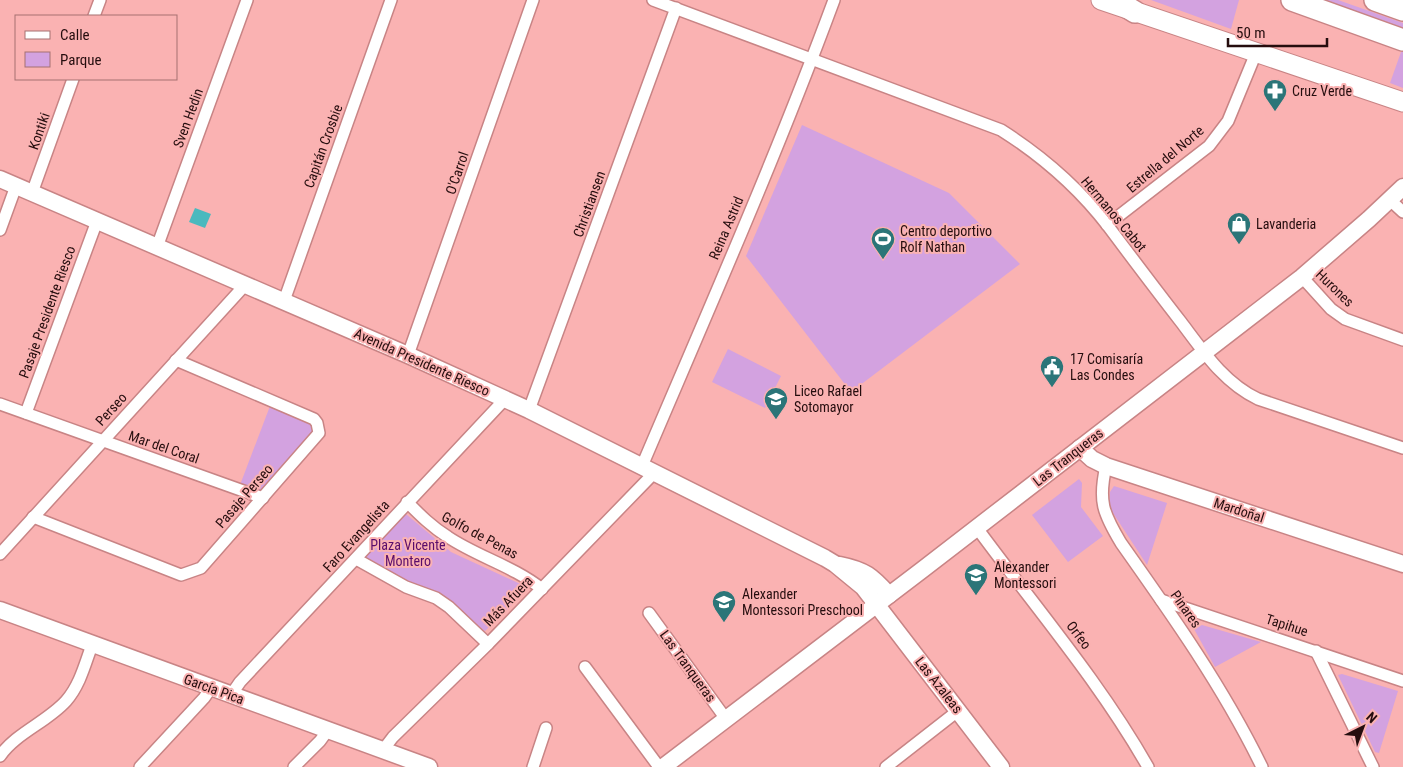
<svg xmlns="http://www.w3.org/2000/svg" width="1403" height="767" font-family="'Roboto Condensed',sans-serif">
<rect width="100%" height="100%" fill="#fab2b2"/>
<!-- green -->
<g fill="#d3a2e0">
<path d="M1151,0h88l-8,29z"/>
<path d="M1321,0h17l65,23v6z"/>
<path d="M1401,52h2v36l-13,-5z"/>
<path d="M802,125l147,68 71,71 -169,128 -105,-136z"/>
<path d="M728,349l53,27 -16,32 -53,-26z"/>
<path d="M270,406l39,16 5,7v5l-49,55 -7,2 -18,-6z"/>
<path d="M1079,479l3,4 -1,24 22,29 -35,26 -36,-47z"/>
<path d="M1114,486l53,17 -20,62 -38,-58 1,-15z"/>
<path d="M406,514l45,38 78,36 -44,43 -51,-39 -55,-18 -20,-13z"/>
<path d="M1202,625l59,17 -46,25 -21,-38z"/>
<path d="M1342,674l56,17 -19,62 -4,-1 -37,-77z"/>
</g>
<!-- water -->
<path fill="#4ab9be" d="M195,208l16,6 -6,14 -16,-6z"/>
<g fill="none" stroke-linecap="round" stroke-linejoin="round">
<!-- street casing -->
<g stroke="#c88485" stroke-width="14">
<g id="street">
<path d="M653,0l348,130c41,26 77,57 107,96 24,32 48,64 73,96 22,29 43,61 77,77l145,49"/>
<path d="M94,16l6,-16"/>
<path d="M32,193l41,-114"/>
<path d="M1390,200l13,12"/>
<path d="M1107,225l102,-79 19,-25 28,-68"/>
<path d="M0,230l16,-44"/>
<path d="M157,247l90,-247"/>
<path d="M1302,277l29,32 14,10 58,21"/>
<path d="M284,301l107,-301"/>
<path d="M408,355l125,-355"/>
<path d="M0,404l263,94"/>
<path d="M529,410l147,-402"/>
<path d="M26,413l71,-192"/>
<path d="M642,466c66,-155 134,-309 192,-466"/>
<path d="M1106,466c-8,35 -3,47 15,77 51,72 102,144 141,224"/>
<path d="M407,502c13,13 25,25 41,35 30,20 65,29 94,52"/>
<path d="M33,517l148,58 20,-7 118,-135 -2,-10 -3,-4 -138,-59"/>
<path d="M977,528c58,79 122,153 171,239"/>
<path d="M0,554l245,-269"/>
<path d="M356,559l50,28 30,11 13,9 39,37"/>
<path d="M1161,600l242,81"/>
<path d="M649,613l77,106"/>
<path d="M1316,651l57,116"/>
<path d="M585,667l74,100"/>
<path d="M231,695l9,-13 265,-283"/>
<path d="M383,750l10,-13 95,-93 167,-172"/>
<path d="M0,756c16,-23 47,-34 66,-55 14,-16 19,-37 26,-56"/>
<path d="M140,767l64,-69 7,-10"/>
<path d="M294,767l26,-26 8,-11"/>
<path d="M533,767l13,-39"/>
<path d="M886,767l73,-57"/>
</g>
</g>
<!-- secondary casing -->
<g stroke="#c88485" stroke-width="19">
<g id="secondary">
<path d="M0,179l408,176 121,55 296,148 10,6 28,23 138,180"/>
<path d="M1080,448l12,11 14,7 297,98"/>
<path d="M840,565c25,5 32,11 49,30"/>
<path d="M0,610l429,157"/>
<path d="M663,767l259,-197 380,-293 67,-58 34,-32"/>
</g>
</g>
<!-- primary casing -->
<g stroke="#c88485" stroke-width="21">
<path id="primary" d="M1101,0l302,102"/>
</g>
<!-- highway casing -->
<g stroke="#c88485" stroke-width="24">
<g id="highway">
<path d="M1116,0l19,12"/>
<path d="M1292,0l111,40"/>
<path d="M1375,0l28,10"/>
</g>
</g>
<!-- street -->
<use href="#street" stroke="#fff" stroke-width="11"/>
<!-- secondary -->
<use href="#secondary" stroke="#fff" stroke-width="16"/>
<!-- primary -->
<use href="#primary" stroke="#fff" stroke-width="19"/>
<!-- highway -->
<use href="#highway" stroke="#fff" stroke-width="21"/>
</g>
<!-- icons -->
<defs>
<g id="pharmacy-pin" transform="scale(1.25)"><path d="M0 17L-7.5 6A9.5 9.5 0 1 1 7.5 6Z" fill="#2b7578" stroke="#fab2b2"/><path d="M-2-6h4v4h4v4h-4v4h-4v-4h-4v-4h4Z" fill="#fff"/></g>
<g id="shop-pin" transform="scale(1.25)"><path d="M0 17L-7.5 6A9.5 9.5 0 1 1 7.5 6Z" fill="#2b7578" stroke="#fab2b2"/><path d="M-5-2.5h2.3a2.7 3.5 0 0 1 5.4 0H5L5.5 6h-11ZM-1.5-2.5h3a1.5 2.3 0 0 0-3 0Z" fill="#fff"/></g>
<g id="stadium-pin" transform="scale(1.25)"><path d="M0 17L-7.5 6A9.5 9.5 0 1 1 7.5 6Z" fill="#2b7578" stroke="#fab2b2"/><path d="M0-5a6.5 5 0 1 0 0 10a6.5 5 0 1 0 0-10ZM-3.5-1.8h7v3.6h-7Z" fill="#fff"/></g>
<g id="civic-pin" transform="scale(1.25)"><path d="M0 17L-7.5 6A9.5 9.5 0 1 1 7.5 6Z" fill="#2b7578" stroke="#fab2b2"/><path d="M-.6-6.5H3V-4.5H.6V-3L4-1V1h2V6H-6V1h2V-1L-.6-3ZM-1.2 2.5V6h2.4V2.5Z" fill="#fff"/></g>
<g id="school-pin" transform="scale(1.25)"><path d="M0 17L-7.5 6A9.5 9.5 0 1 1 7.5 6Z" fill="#2b7578" stroke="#fab2b2"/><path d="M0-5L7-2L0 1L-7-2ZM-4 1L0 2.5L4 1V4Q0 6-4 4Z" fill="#fff"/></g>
</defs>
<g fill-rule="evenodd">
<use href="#pharmacy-pin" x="1275" y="91"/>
<use href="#shop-pin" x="1239" y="224"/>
<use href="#stadium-pin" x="883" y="239"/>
<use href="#civic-pin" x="1052" y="367"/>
<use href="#school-pin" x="776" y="399"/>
<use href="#school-pin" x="976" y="575"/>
<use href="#school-pin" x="724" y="602"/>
</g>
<g text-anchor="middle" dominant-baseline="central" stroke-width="4" stroke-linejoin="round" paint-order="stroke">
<!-- poi labels -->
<g font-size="14" fill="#250d0e" stroke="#fab2b2" text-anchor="start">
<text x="1292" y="91">Cruz Verde</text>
<text x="1256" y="224">Lavanderia</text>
<text x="900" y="231">Centro deportivo<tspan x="900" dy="16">Rolf Nathan</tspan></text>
<text x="1070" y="359">17 Comisaría<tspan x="1070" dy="16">Las Condes</tspan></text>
<text x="794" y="391">Liceo Rafael<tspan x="794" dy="16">Sotomayor</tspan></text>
<text x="994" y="567">Alexander<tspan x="994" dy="16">Montessori</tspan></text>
<text x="742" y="594">Alexander<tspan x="742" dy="16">Montessori Preschool</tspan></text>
</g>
<!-- street labels -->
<g font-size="14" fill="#250d0e" stroke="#fab2b2">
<text transform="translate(188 118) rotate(-70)">Sven Hedin</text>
<text transform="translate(39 131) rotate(-71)">Kontiki</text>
<text transform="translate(323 146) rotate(-70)">Capitán Crosbie</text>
<text transform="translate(1165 159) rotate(-40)">Estrella del Norte</text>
<text transform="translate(457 173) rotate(-71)">O'Carrol</text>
<text transform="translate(589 204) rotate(-70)">Christiansen</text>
<text transform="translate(1114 214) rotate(50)">Hermanos Cabot</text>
<text transform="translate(726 228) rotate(-67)">Reina Astrid</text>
<text transform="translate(1335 288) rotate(44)">Hurones</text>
<text transform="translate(47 312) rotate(-70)">Pasaje Presidente Riesco</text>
<text transform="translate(422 362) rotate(24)">Avenida Presidente Riesco</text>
<text transform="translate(111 409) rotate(-48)">Perseo</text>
<text transform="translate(164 447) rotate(19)">Mar del Coral</text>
<text transform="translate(1068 457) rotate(-38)">Las Tranqueras</text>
<text transform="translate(244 496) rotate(-49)">Pasaje Perseo</text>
<text transform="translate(1239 510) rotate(18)">Mardoñal</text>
<text transform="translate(480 535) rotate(28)">Golfo de Penas</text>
<text transform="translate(356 536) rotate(-48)">Faro Evangelista</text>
<text transform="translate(508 601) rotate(-46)">Más Afuera</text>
<text transform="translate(1186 609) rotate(55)">Pinares</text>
<text transform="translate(1287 625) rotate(18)">Tapihue</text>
<text transform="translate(1079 635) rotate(53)">Orfeo</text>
<text transform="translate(688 666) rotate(54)">Las Tranqueras</text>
<text transform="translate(939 685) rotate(52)">Las Azaleas</text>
<text transform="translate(214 689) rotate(20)">García Pica</text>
</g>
<!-- park labels -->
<g font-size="14" fill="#5a0d6b" stroke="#fab2b2">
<text x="408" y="545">Plaza Vicente<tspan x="408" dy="16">Montero</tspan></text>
</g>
</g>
<!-- legend -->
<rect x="15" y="15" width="162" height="65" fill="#fab2b2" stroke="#a57070"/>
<rect x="25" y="31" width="25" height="8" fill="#ffffff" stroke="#a57070"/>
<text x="60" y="40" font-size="15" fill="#250d0e">Calle</text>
<rect x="25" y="52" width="25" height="15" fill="#d3a2e0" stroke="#a57070"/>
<text x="60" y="65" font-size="15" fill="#250d0e">Parque</text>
<!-- north arrow -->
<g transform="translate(1363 727) rotate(42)" stroke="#fab2b2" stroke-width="4" paint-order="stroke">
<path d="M0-4L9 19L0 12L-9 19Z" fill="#250d0e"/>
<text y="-8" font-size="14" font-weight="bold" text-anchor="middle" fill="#250d0e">N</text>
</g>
<!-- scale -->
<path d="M1228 38v8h99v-8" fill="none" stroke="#250d0e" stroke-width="2.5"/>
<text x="1236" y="38" font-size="15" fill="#250d0e" stroke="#fab2b2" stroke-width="4" paint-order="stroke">50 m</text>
</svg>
